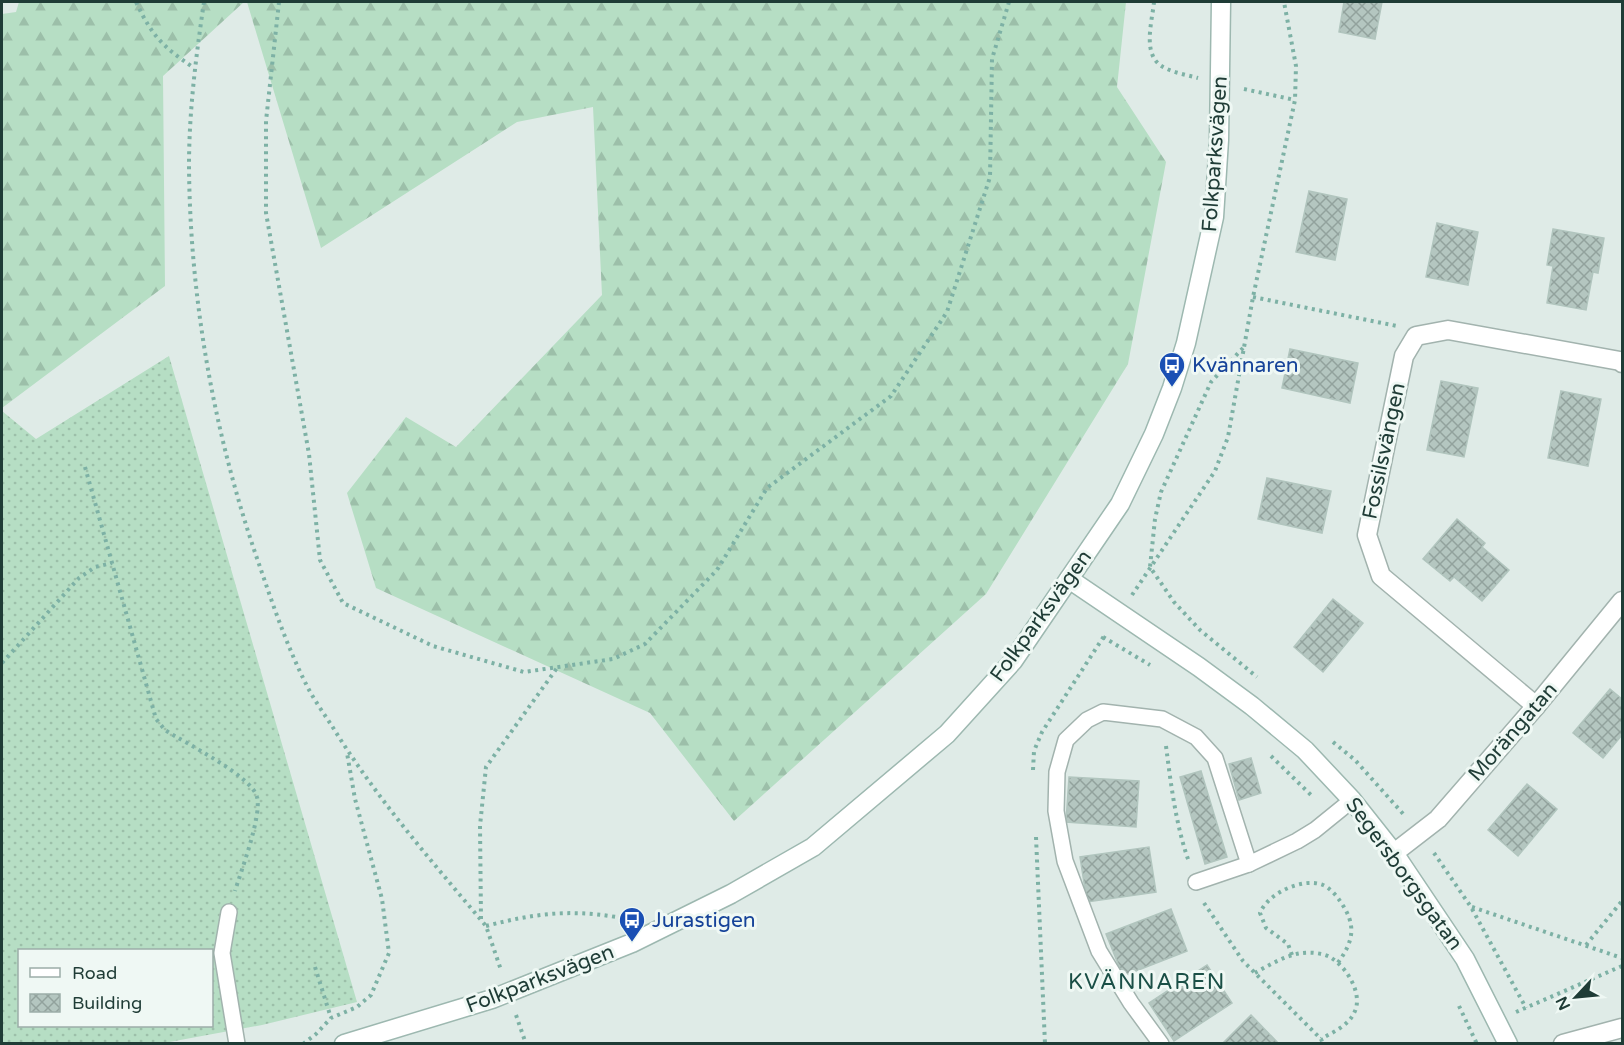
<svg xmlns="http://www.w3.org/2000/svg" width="1624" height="1045" font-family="'Varela Round',sans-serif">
<defs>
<pattern id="forest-firs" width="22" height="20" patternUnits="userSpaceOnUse" patternTransform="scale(1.5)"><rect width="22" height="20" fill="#b6dec4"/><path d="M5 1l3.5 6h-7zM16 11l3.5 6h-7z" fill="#9cbfa9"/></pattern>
<pattern id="garden-dots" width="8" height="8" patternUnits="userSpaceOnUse" patternTransform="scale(1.5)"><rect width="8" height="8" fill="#b6dec4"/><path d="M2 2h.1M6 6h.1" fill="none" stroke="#9cbfa9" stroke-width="1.8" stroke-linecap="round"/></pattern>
<pattern id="building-cross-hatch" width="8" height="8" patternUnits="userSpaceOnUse" patternTransform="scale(1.5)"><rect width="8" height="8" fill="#b4c6c0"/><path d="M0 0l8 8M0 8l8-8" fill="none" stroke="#92a29d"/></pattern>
</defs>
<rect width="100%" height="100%" fill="#dfebe7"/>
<!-- forest -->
<g fill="url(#forest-firs)">
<path d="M19,2h225l-81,74 2,210 -163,122v-394l14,-2z"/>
<path d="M247,2h879l-9,85 49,75 -38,202 -142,230 -252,227 -84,-108 -274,-125 -29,-95 59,-76 50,30 146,-152 -9,-188 -76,15 -196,126z"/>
</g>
<!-- garden -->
<path fill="url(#garden-dots)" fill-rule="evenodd" d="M169,356l188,646 -95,23 -98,18h-162v-632l34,28zM20,950h192v76h-192z"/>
<!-- building -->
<g fill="url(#building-cross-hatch)" stroke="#b1c5be" stroke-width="1.5">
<path d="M1344,2h38l-7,37 -36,-7z"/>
<path d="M1309,191l38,8 -12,61 -39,-8z"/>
<path d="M1437,223l41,9 -10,53 -42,-8z"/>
<path d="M1553,229l51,9 -6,35 -5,-1 -7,38 -39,-7 6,-37 -6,-1z"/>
<path d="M1290,349l68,14 -8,40 -68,-15z"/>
<path d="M1441,381l37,7 -14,69 -37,-7z"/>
<path d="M1561,391l40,8 -13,67 -40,-8z"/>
<path d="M1267,478l64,13 -9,42 -64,-14z"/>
<path d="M1457,519l28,24 -3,4 27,23 -27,31 -28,-24 -4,4 -27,-22z"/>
<path d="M1333,599l30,24 -40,49 -29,-25z"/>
<path d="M1610,689l12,10v36l-19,23 -30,-25z"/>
<path d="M1251,758l10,35 -22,7 -10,-36z"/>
<path d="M1201,771l26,86 -22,7 -25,-87z"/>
<path d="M1069,777l70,4 -3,46 -70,-5z"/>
<path d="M1527,784l30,25 -39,47 -30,-26z"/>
<path d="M1149,847l7,45 -69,10 -7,-45z"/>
<path d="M1171,909l16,42 -64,25 -17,-42z"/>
<path d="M1207,965l25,38 -58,38 -25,-38z"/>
<path d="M1251,1015l28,29h-57z"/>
</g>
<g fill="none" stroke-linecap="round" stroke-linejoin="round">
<!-- lane casing -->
<g stroke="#a2b3ae" stroke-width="18">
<g id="lane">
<path d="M1196,882l53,-18"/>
<path d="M229,912l-7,41 15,91"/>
<path d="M1161,1044l-30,-41 -32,-52 -34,-90 -9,-50 1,-39 9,-32 21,-20 16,-8 59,7 34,18 19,21 34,106 48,-23 18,-11 37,-30"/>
</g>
</g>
<!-- street casing -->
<g stroke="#a2b3ae" stroke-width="21">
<g id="street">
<path d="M1536,706l-155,-130 -14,-41 37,-179 12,-20 32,-6 172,31 2,2"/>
<path d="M1394,853l44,-34 98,-113 86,-105"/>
<path d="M1563,1044l59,-16"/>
</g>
</g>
<!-- secondary casing -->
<g stroke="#9db8b0" stroke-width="21">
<g id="secondary">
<path d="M1069,579l130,88 53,39 53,44 47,50 42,53 71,106 43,85"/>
<path d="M344,1044l148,-45 140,-56 99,-49 82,-47 134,-113 66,-73 107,-157 34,-70 18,-46 14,-45 28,-126 5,-77 2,-138"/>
</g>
</g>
<!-- path -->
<g stroke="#7db1a5" stroke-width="4" stroke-dasharray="3 4.5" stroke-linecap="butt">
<path d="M136,2c16,34 27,45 58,66"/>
<path d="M204,2c-8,54 -15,109 -15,164 1,136 26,273 71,401 14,41 28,82 48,121 7,13 16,26 24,38 43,70 96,131 149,194l5,6 15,44"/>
<path d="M279,2l-13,119v92l43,241 11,106 23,43 90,43 91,26 89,-13 32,-15 72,-74 50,-82 124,-92 56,-84 43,-135 2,-118 17,-57"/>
<path d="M1154,2c-2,21 -13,55 11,66 10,5 22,7 33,10"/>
<path d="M1244,89l51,11"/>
<path d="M1253,297l144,29"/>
<path d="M1243,348l-32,34 -50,110 -6,27 -5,48 24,35 26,28 57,47"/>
<path d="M85,467l71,252 9,11c20,13 87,46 92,67 5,19 -16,74 -22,94"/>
<path d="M1132,595l83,-124 13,-34 25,-140 42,-197 1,-34 -12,-64"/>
<path d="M1103,637l47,28"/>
<path d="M2,663l77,-85 16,-11 17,-4"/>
<path d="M1333,742l22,18 50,56"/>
<path d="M1166,746c5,39 10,80 23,116"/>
<path d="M1271,756l42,41"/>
<path d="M1033,770l1,-19 8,-19 64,-99"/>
<path d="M1036,837l9,207"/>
<path d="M1434,853l37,54 55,101"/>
<path d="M1204,903l39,58 78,78 2,5"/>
<path d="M1472,907l150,51"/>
<path d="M481,919l-1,-93 6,-59 71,-99"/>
<path d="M486,926c46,-12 82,-17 130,-9"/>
<path d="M1586,945l36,-44"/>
<path d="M1292,955l-4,-11 -22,-16 -6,-15c8,-20 43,-36 63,-28 7,3 13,10 17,16 17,24 14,40 -3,63"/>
<path d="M315,967l16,51"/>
<path d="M1255,973c14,-8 31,-18 47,-20 9,-1 20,0 28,4 17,10 34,38 24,56 -6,13 -21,19 -33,26"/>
<path d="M1459,1006l18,38"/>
<path d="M1516,1012l106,-46"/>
<path d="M516,1015l10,29"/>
<path d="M303,1044l13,-10 15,-16 26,-11 14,-12 18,-42 -7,-54 -27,-100 -8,-46"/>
</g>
<!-- lane -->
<use href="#lane" stroke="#fff" stroke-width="15"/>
<!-- street -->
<use href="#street" stroke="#fff" stroke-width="18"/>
<!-- secondary -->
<use href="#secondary" stroke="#fff" stroke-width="18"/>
</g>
<!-- icons -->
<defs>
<g id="bus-pin" transform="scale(1.35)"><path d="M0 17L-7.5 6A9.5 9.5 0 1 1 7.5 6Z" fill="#1a4fb4" stroke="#eff8f4"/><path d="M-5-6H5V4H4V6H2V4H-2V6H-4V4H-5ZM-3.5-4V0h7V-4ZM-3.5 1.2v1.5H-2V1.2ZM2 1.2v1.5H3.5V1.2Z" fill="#fff"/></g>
</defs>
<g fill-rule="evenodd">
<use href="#bus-pin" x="1172" y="365"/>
<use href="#bus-pin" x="632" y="920"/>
</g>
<g text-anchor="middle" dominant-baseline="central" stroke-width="6" stroke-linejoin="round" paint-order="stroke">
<!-- street labels -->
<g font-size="21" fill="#1f3c36" stroke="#eff8f4">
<text transform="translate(1215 154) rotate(-86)">Folkparksvägen</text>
<text transform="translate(1384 451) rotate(-78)">Fossilsvängen</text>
<text transform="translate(1041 616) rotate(-54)">Folkparksvägen</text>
<text transform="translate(1513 732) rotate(-49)">Morängatan</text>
<text transform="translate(1404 874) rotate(54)">Segersborgsgatan</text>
<text transform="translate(540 979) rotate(-21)">Folkparksvägen</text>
</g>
<!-- transit labels -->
<g font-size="21" fill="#164399" stroke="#eff8f4" text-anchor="start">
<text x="1192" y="365">Kvännaren</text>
<text x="652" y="920">Jurastigen</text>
</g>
<!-- neighbourhood labels -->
<g font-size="22" letter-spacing="1.5" fill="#1a4f46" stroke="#eff8f4">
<text x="1147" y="982">KVÄNNAREN</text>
</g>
</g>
<!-- border -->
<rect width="1624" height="1045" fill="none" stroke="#1f3c36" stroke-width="6"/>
<!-- legend -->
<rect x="18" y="949" width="195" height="78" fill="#eff8f4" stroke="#9cada8" stroke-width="1.5"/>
<rect x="30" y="968" width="30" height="9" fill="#ffffff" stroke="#9cada8" stroke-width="1.5"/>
<text x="72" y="979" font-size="18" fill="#1f3c36">Road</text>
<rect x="30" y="994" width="30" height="18" fill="url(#building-cross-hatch)" stroke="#9cada8" stroke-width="1.5"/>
<text x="72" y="1009" font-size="18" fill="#1f3c36">Building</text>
<!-- north arrow -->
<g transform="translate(1576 997) rotate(244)" stroke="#eff8f4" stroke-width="4.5" paint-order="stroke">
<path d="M0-4.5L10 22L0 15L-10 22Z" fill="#1f3c36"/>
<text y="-9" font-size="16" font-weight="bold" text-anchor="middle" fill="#1f3c36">N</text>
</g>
</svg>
